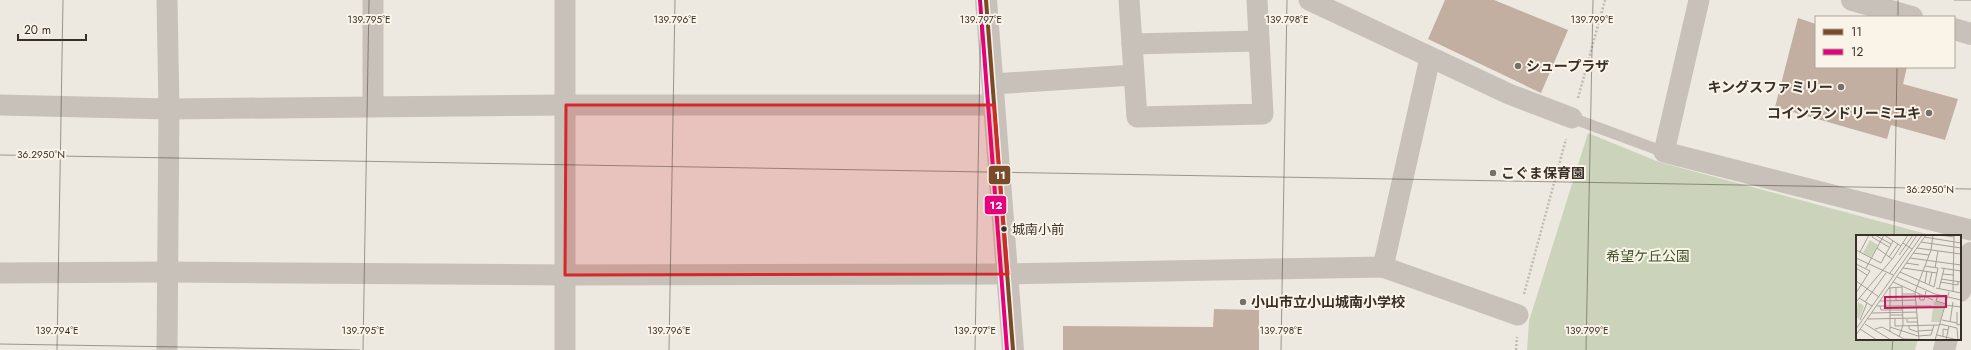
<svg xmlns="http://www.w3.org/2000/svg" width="1971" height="350" font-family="Jost,'Noto Sans JP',sans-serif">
<rect width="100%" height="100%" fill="#ede9e1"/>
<!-- green -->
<path fill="#cbd4ba" d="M1588,133l71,29 275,74h-77v103h61l-3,11h-388l2,-29z"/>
<!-- building -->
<g fill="#c2afa2">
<path d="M1445,0h49l74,30 -27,63 -113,-54z"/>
<path d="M1798,18l18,6v43h91l-4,17 55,15 -13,41 -54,-15 -4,14 -112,-32z"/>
<path d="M1214,309l45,1v40h-196v-24l150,1z"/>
</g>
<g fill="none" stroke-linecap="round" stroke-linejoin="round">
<!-- path -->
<g stroke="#c0bab2" stroke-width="2.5" stroke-dasharray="2 2" stroke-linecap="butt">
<path d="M1578,98l27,-98"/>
<path d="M1524,294l42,-155"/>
<path d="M1516,350l1,-13"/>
</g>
<!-- service -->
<path stroke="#c7c1ba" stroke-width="11" d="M1572,118l92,34"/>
<!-- minor -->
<g stroke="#c7c1ba" stroke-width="21">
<path d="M1129,0l8,117 126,-3 -6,-114"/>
<path d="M1309,0l200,94 63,24"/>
<path d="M1699,0l-35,152 307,78"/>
<path d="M1132,44l126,-3"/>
<path d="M993,84l140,-9"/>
<path d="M0,105l169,4 397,-4h428"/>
<path d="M373,106v-106"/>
<path d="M1383,267l47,-209"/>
<path d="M0,273l167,-1 398,3 443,-1 375,-7 135,48"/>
<path d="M167,350l2,-241 -2,-109"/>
<path d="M565,350v-350"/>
</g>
<!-- tertiary -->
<g stroke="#c7c1ba" stroke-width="22">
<path d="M986,0l27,350"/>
<path d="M1852,0l60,17"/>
<path d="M1954,29l17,5"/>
<path d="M1960,291l11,-38"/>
<path d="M1944,350l3,-11"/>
</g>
<!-- bus-1 casing -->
<g stroke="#faf4e8" stroke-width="7">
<path id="bus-1" d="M986,0l27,350"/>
</g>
<!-- bus-2 casing -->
<g stroke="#faf4e8" stroke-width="7">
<path id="bus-2" d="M980,0l27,350"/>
</g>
<!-- bus-1 -->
<use href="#bus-1" stroke="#7a4b2a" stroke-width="4"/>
<!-- bus-2 -->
<use href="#bus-2" stroke="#e5007d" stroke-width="4"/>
</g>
<!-- marked area -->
<path fill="#d62828" fill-opacity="0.2" stroke="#d62828" stroke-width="3" stroke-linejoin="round" d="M566,105h428l14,169 -443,1z"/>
<!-- ticks -->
<path fill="none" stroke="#382f28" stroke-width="1" stroke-opacity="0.45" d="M1954,0h17M1898,17v-17M0,155l1971,34M1894,236l3,-169M0,344l360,6M57,350l6,-350M363,350l6,-350M669,350l6,-350M975,350l6,-350M1281,350l6,-350M1586,350l7,-350M1892,350l1,-11"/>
<!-- markers -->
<g fill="#777069" stroke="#faf4e8" stroke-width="1.5">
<circle cx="1518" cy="66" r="4"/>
<circle cx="1841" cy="87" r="4"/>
<circle cx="1929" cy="113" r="4"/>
<circle cx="1493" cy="173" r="4"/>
<circle cx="1243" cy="302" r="4"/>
</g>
<circle fill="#382f28" stroke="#faf4e8" stroke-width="1.5" cx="1004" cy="229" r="3.5"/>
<g text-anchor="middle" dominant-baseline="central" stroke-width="4" stroke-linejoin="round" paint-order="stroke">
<!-- bus labels -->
<g font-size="13" fill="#382f28" stroke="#faf4e8" text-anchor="start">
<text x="1012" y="229">城南小前</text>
</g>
<!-- poi labels -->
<g font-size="14" font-weight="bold" fill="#382f28" stroke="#faf4e8" text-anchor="start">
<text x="1526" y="66">シュープラザ</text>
<text x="1833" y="87" text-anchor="end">キングスファミリー</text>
<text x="1921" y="113" text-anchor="end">コインランドリーミユキ</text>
<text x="1501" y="173">こぐま保育園</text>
<text x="1251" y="302">小山市立小山城南小学校</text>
</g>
<!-- park labels -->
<g font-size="14" fill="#41572a" stroke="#faf4e8">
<text x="1648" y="256">希望ケ丘公園</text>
</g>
</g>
<!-- overview -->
<g transform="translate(1856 235)">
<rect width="105" height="105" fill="#ede9e1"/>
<path d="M14,5l8,5 -7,12 -8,-4zM78,66l11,3 -5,18h-9zM2,67l6,4 -5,13 -3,-2z" fill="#cbd4ba"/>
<path fill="none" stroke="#a59f97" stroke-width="1" d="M17,0l-1,2 17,10M19,0l16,9M28,0l17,11M70,0l-33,47 40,18M84,0l14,2M68,2l37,6M65,7l40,6M21,13l15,11M61,13l44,6M56,14l-3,-2 8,-12M0,15l25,13 12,-22M4,17l9,-17M57,18l16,2M43,20l14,-20M33,22l9,-13M0,23l37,17M54,23l51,7M50,28l13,2M0,29l14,7 -14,22M0,33l11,7M10,33l18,-33M47,33l34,5M79,33l3,-17M85,33l20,3M44,37l34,15 4,-19 -13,-2M34,38l19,-26 -6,-4M86,39l12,1M41,42l38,17 26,6M85,44l20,3M0,46l23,16M84,47l18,3v-4M69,48l2,-12M73,50l3,-13M33,53l13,-1M34,53v44M40,53v13M80,53l25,5M83,54l5,-20M97,57l1,-57M46,59h13M63,59l1,6h4l2,-9M82,60l-2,6 10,3M3,63l13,8M24,66l36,-1M0,67l37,-44 15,-23M9,67l21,-29M89,70l16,2M21,71h55M24,71l1,4h21M101,77v13l4,-1M16,78l45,-1M34,80h13M12,84l49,-1M39,84v7l45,-1M51,84v3h11M4,85l7,-17M86,85l15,3M94,87l3,-20M9,89l26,16M84,89l17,4 1,12M53,91v3l9,3M34,92l28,9M0,94l66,-94M4,94l17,11M19,94l7,-2 22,12 31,1M62,96l15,-1M0,100l37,-53M81,100l21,5M62,101l13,-1 3,-10M87,101v-7l5,1M43,102l4,-12 -1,-39M63,104l-4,-47 16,-42 2,-15M79,105l14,-48M90,105l3,-14"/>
<path fill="#c2185b" fill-opacity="0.15" stroke="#c2185b" stroke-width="2" d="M90,61v11l-61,1v-11z"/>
<rect width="105" height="105" fill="none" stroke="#382f28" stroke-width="2"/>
</g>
<g font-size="10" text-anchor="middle" fill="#382f28" stroke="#faf4e8" stroke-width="4" stroke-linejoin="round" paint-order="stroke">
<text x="369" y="23">139.795°E</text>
<text x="675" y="23">139.796°E</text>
<text x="981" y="23">139.797°E</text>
<text x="1287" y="23">139.798°E</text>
<text x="1592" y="23">139.799°E</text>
<text x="41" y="158">36.2950°N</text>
<text x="1930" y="193">36.2950°N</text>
<text x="57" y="334">139.794°E</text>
<text x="363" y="334">139.795°E</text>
<text x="669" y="334">139.796°E</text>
<text x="975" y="334">139.797°E</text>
<text x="1281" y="334">139.798°E</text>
<text x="1587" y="334">139.799°E</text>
</g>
<g stroke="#faf4e8" stroke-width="1.5">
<rect x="988" y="165" width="23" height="20" rx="4" fill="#7a4b2a"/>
<rect x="984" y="195" width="23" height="20" rx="4" fill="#e5007d"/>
</g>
<g font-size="11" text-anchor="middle" font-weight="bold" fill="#fff">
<text x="1000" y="179">11</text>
<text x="996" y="209">12</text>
</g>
<!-- legend -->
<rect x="1815" y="16" width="140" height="52" fill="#faf4e8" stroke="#aca59b"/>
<rect x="1823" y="29" width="20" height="6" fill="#7a4b2a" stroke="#aca59b"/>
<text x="1851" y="36" font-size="12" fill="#382f28">11</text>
<rect x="1823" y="49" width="20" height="6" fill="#e5007d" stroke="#aca59b"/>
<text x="1851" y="56" font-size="12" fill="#382f28">12</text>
<!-- scale -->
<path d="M18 34v6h68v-6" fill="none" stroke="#382f28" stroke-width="2"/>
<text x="24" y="34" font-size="12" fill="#382f28" stroke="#faf4e8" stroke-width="3" paint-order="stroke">20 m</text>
</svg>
